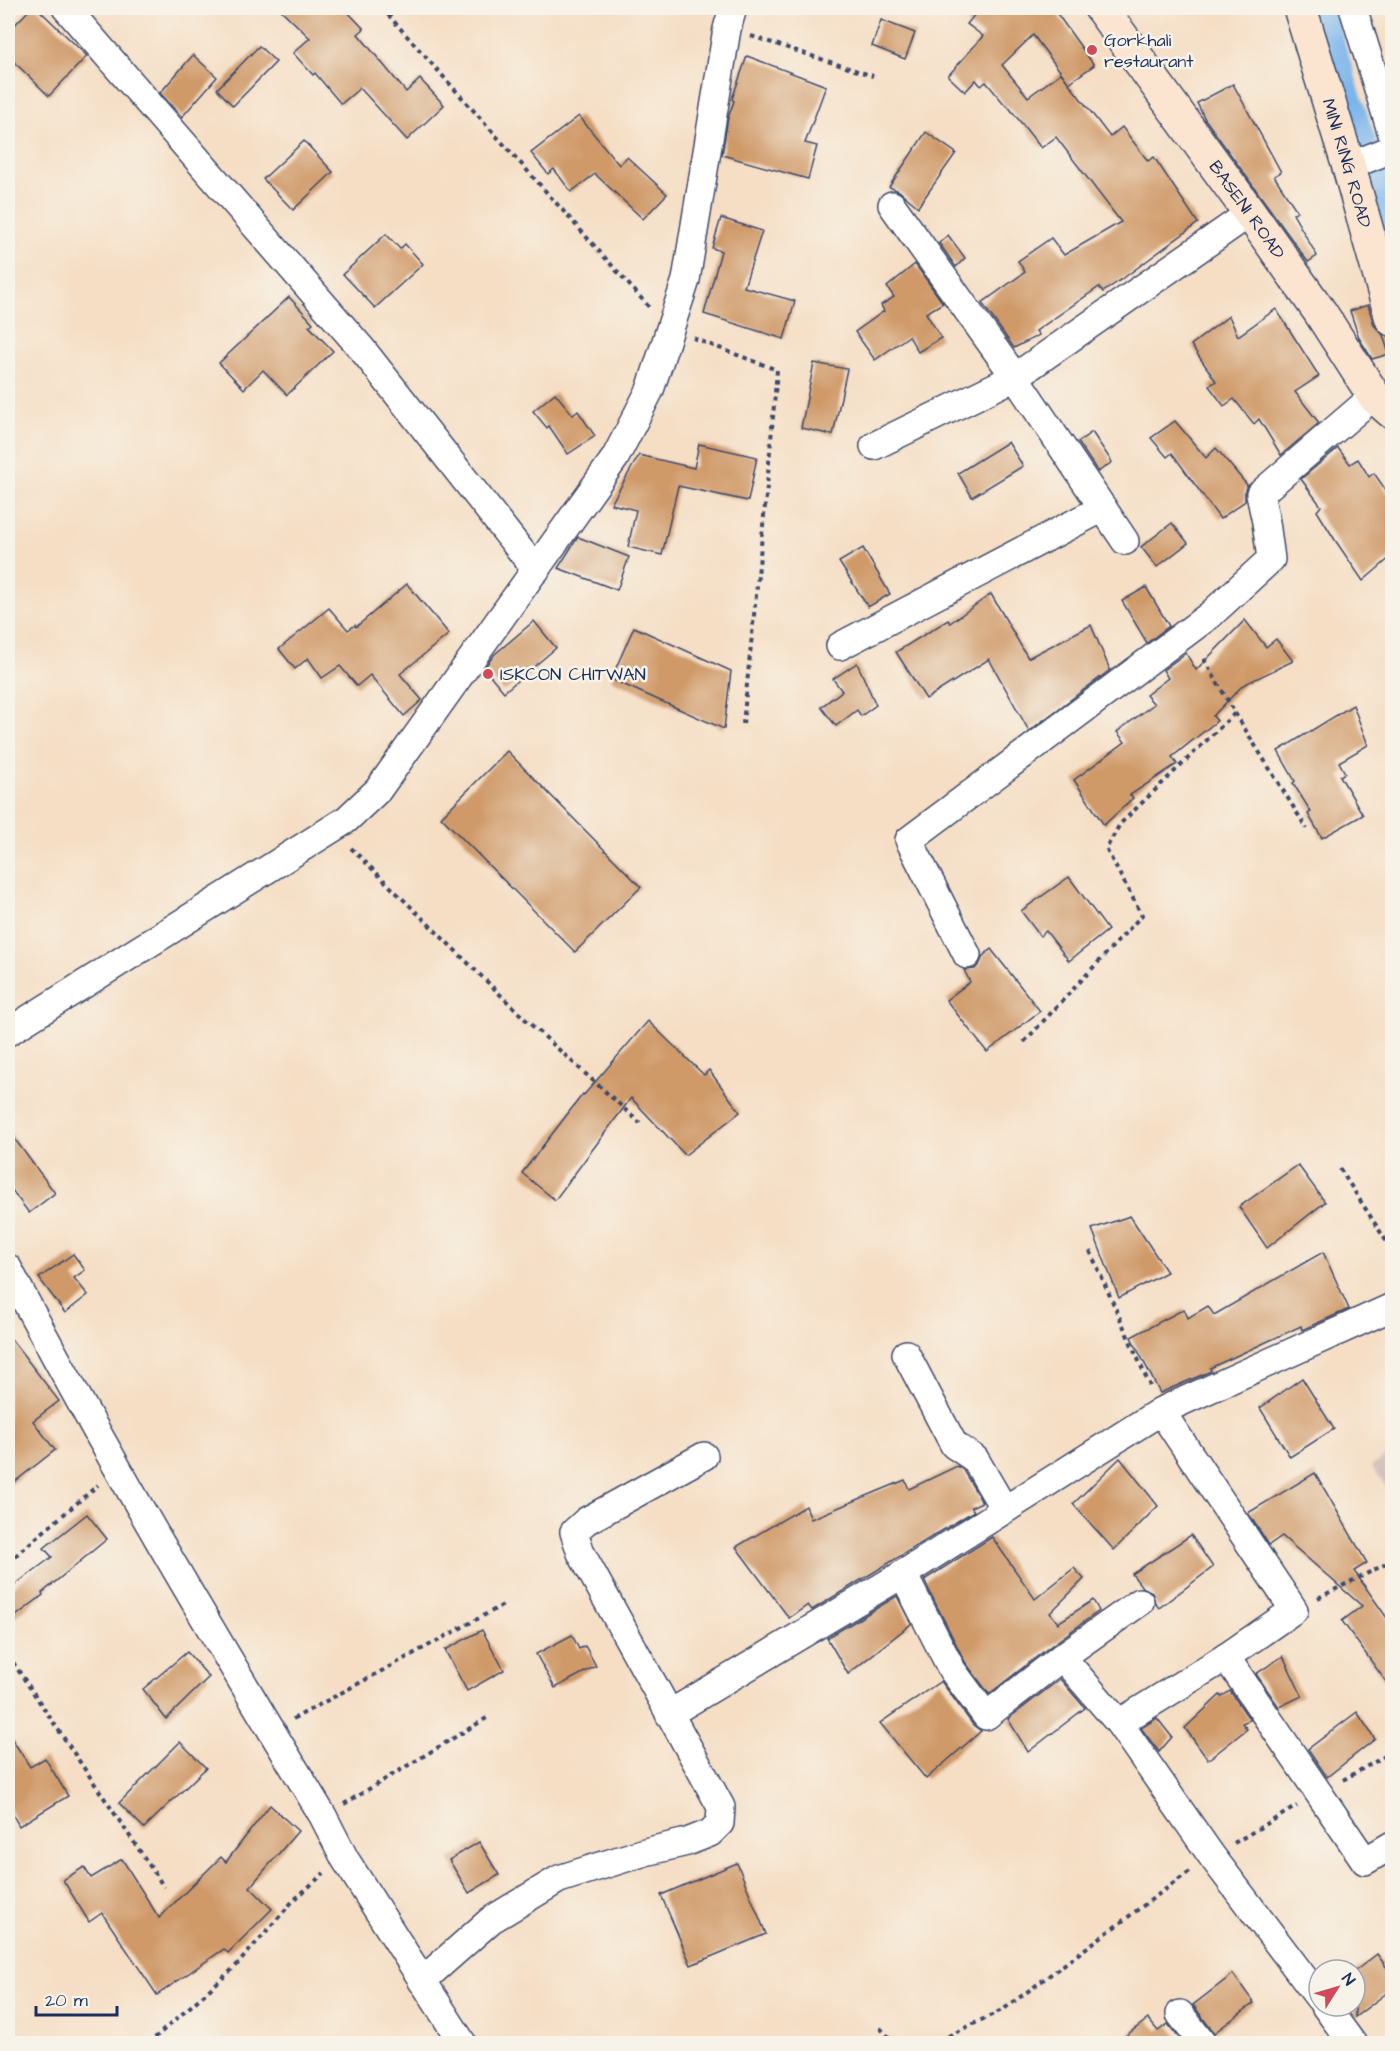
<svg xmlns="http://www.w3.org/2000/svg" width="1400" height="2051" font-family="'Architects Daughter',sans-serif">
<rect width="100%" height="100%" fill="#f7f3e8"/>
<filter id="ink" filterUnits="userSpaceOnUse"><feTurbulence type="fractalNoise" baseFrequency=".0167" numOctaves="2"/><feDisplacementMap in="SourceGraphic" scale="12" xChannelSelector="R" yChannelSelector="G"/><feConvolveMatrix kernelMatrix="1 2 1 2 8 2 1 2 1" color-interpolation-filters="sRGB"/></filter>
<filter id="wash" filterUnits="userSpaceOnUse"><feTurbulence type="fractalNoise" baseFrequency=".008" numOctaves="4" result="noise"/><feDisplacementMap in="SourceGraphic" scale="24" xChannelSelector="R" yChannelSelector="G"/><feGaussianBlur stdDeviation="1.35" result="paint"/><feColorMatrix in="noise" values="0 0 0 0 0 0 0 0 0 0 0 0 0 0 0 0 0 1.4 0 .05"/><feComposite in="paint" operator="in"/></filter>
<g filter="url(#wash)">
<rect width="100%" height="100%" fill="#f5dec4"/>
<!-- industrial -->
<path fill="#d0c0bc" d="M1392,1453v41l-21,-28z"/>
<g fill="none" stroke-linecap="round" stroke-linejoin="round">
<!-- canal -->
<path stroke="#7cb5ec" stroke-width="28" d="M1319,8l73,228"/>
</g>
<g id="blocks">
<!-- building -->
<g fill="#cf9967">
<path d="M31,8h6l50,48 -38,40 -41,-40v-24z"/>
<path d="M279,8h65l20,21 -6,5 48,58 14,-13 24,26 -37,35 -47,-52 -19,16 -26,-31 -2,2 -20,-22 17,-15z"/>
<path d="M980,8h73l41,57 -25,18 -36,-48 -31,30 26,32 33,-24 49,64 12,-10 26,34 6,-4 44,66 -69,51 -26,18 -4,-5 -63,44 3,4 -25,13 -32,-45 43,-31 -7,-11 33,-23 13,17 57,-33 -65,-85 -15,11 -34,-43 -1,1 -20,-24 -5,4 -5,-6 -11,12 -17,-16 35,-40 -16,-12z"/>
<path d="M881,20l34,13 -10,26 -33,-13z"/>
<path d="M259,46l17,16 -43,44 -16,-17z"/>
<path d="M193,55l24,22 -35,40 -22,-24z"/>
<path d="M747,56l79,30 -21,57 12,3 -9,33 -86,-24 6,-37 6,-17 -2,-2z"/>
<path d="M1233,84l48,88 -7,4 23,35 -4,3 24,42 -9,6 -103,-143 -8,-16z"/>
<path d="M579,116l40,49 8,-8 40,37 -24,25 -48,-45 -24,18 -17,-23 -6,5 -17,-21z"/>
<path d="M926,132l30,21 -38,54 -19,-16 -10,-4z"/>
<path d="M304,141l29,31 -40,38 -30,-31z"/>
<path d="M721,218l41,13 -18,56 51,14 -11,38 -80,-25 17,-63 -9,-3z"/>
<path d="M386,234l14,15 5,-5 18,20 -48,44 -32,-34z"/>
<path d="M948,235l17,23 -9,9 -17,-24z"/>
<path d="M915,264l28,39 -17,10 15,25 -23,14 -9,-16 -34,24 -20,-28 29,-21 -3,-6 13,-8 -7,-10z"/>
<path d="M289,297l24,26 -4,3 24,25 -46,44 -24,-25 -19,19 -25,-26z"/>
<path d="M1368,305l6,20 9,10 6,19 -17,5 -13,-21 -9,-27z"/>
<path d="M1276,309l43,67 -24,16 24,31 -38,32 -22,-36 -5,5 -20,-25 -10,7 -15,-20 7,-5 -25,-36 38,-29 9,20z"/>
<path d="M814,363l33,6 -14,66 -32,-7z"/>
<path d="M555,393l18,22 5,-4 17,25 -27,18 -19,-28 -2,2 -14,-17z"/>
<path d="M1175,421l31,37 10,-10 31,37 -2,5v11l-25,18 -48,-66 -5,4 -16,-19z"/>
<path d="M1092,432l20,30 -14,10 -20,-30z"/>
<path d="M1008,442l15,24 -51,31 -14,-24z"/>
<path d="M699,444l58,13 -9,44 -70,-15 -16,69 -34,-8 8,-37 -25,-6 28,-49 55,13z"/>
<path d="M1338,448l12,16 8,-5 11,18 5,-4 18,26v57l-29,25 -28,-41 -18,-29 4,-5 -20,-27z"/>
<path d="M1172,523l16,20 -31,24 -16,-20z"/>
<path d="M578,537l51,20 -12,33 -59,-22z"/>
<path d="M863,548l27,46 -22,13 -29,-45z"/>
<path d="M407,584l42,50 -49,40 22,26 -18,16 -34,-41 -13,11 -17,-20 -18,12 -14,-20 -13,11 -16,-20 50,-41 19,22 7,-5 1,2z"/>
<path d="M1146,587l23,39 -22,17 -25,-42z"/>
<path d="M991,594l37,64 63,-33 19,45 -81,61 -40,-72 -63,40 -30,-47 52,-32 2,3z"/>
<path d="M1245,620l21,27 10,-8 17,22 -50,24 -30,31 4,5 -45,36 5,7 -47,31 3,3 -29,27 -30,-45 51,-38 -8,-10 37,-28 -8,-9 22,-17 -5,-8 23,-17 10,17z"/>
<path d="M534,621l22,27 -52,44 -20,-24 11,-14z"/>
<path d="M634,627l97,44 -7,58 -113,-50z"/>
<path d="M857,663l19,42 -15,11 -4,-6 -21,16 -15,-19 21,-16 -9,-12z"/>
<path d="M1353,705l15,40 -29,17 6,11 -5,3 23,39 -41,23 -14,-24 3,-2 -18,-29 2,-2 -17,-30z"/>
<path d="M507,751l134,136 -66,65 -134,-135z"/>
<path d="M1069,877l39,53 -39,31 -23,-30 -6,5 -19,-25z"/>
<path d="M991,949l49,62 -53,41 -41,-52 24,-18 -6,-12 11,-1 5,-6 3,-7z"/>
<path d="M648,1021l56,54 5,-5 31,42 -55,43 -54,-57 -76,102 -33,-27 61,-79 1,1z"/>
<path d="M8,1130l47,63 -26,20 -21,-28z"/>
<path d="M1298,1165l27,37 -58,46 -28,-41z"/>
<path d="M1130,1216l37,56 -48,26 -27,-69z"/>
<path d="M1323,1252l26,57 -47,21 -1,-4 -91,42 1,3 -51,22 -29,-56 53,-28 4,9 20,-12 6,9z"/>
<path d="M73,1254l12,16 -11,8 14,17 -23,18 -26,-35z"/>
<path d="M8,1335l51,66 -26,20 22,29 -47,37z"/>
<path d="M1302,1378l32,51 -44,28 -30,-49z"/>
<path d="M1120,1458l38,48 -44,44 -41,-46z"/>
<path d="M957,1466l6,4 19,32 -11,5 3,4 -162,99 -4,-5 -19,13 -53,-71 70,-41 5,13 94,-39 4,9z"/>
<path d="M1315,1473l52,90 -13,8 38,54v65l-50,-69 20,-15 -80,-70 -13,9 -21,-32z"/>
<path d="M87,1514l20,25 -65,54 1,2 -35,27v-32l44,-33 -8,-9z"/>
<path d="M1191,1535l22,32 -54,41 -4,-5 -3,-11 -10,-5 -10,-13z"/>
<path d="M992,1537l43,62 39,-31 10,11 -34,34 8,10 35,-23 6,11 -47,34 -63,49 -24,-32 -41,-82z"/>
<path d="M897,1596l14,28 -63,50 -21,-36z"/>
<path d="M482,1630l22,40 -37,21 -22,-41z"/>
<path d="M572,1635l7,14 6,-3 11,20 -41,22 -19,-34z"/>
<path d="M187,1652l22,25 -43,42 -23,-30z"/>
<path d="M1283,1656l19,40 -23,11 -23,-33z"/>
<path d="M1060,1679l25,29 -57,44 -20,-33z"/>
<path d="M941,1681l32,44 8,6 -55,48 -46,-56z"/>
<path d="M1230,1691l20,29 -8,3 5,6 -39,31 -23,-32 35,-33 1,2z"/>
<path d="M1357,1712l18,27 -48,38 -19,-28z"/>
<path d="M1157,1718l15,19 -13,15 -18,-24z"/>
<path d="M8,1733l22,34 15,-9 23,38 -49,30 -11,-20z"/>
<path d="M180,1742l26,26 -62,60 -25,-25z"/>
<path d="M270,1805l28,26 -48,56 22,22 -44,44 -4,-4 -67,46 -55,-82 -13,9 -26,-42 21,-13 7,11 31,-19 37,59 62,-61 5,5z"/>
<path d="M479,1842l20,33 -30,18 -20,-33z"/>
<path d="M737,1863l29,71 -75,31 -30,-70z"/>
<path d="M1377,1954l15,21v14l-37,28v-46z"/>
<path d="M1233,1974l21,29 -40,30 -21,-28z"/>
<path d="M1148,2019l10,12 10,-7 15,19h-67z"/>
</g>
</g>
</g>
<g filter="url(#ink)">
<use href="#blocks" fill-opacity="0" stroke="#3c496d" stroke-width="1.5"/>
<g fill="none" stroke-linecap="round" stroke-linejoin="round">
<!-- street casing -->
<g stroke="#3c496d" stroke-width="30">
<g id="street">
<path d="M66,8l296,341 174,221"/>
<path d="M1353,8l39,126"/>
<path d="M1348,164l1,2 43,-17"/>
<path d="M892,205l123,172 110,164"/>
<path d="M874,446l141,-69 235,-164"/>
<path d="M840,646l263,-138"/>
<path d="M967,955l-58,-115 301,-225 61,-56 -5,-37 -6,-28 114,-98"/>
<path d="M8,1032l338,-212 32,-30 237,-332 35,-68 36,-110 41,-251 6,-21"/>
<path d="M8,1268c98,187 206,368 315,548l22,43 118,185"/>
<path d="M906,1354l48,91 21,14 29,50"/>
<path d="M903,1574l49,96 34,46 76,-59 78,-55"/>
<path d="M1062,1657l57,66 92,132 108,143"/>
<path d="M1226,1657l139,204 27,-16"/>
<path d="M669,1714l234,-140 258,-163 231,-104"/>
<path d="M1119,1723l107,-66 68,-47 -133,-199"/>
<path d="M422,1981l69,-61 68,-41 86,-27 42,-10 23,-9 10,-10 1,-16 -140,-254 -7,-21 12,-11 118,-65"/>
<path d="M1325,2006l28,38"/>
<path d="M1180,2014l23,30"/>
</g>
</g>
<!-- secondary casing -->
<g stroke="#3c496d" stroke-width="36">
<g id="secondary">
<path id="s1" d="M1101,8l149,205 70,99 54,84 18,16"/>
<path id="s2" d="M1300,8l48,156 44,155"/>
</g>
</g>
<!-- path -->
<g stroke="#3c496d" stroke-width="4" stroke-dasharray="4.5 4.5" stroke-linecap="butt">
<path d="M382,8l267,299"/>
<path d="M751,36l122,40"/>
<path d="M693,338l84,32 -10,116 -24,238"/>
<path d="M1235,713l72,116"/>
<path d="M351,848l174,171 115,104"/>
<path d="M1024,1042l118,-127 -36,-66 14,-25 115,-111 -33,-57"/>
<path d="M1340,1169l52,81"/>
<path d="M1090,1251l60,135"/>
<path d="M8,1562l90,-77"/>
<path d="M1318,1598l74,-37"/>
<path d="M8,1655l156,232"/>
<path d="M293,1719l212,-115"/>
<path d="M1343,1780l49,-28"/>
<path d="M344,1804l146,-88"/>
<path d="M1234,1843l63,-37"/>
<path d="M880,2028l16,16"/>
<path d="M148,2044l87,-77 58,-66 31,-28"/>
<path d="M932,2044l72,-35 186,-138"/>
</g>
<!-- street -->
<use href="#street" stroke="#fff" stroke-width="27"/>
<!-- secondary -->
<use href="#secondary" stroke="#fce5d0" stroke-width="33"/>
</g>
</g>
<!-- markers -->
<g fill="#d1495b" stroke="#f7f3e8" stroke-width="2">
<circle cx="1092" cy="50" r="6"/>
<circle cx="488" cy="674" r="6"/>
</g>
<g text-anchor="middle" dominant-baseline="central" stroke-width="5" stroke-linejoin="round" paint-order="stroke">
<!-- poi labels -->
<g font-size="18" fill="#1b2f5e" stroke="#f7f3e8" text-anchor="start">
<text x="1104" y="40">Gorkhali<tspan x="1104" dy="21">restaurant</tspan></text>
<text x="500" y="674">ISKCON CHITWAN</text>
</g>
<!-- street labels -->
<g font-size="18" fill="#1b2f5e" stroke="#f7f3e8">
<text stroke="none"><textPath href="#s2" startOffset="162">MINI RING ROAD</textPath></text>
<text stroke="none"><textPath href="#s1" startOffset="249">BASENI ROAD</textPath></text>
</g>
</g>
<!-- margin -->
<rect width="1400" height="2051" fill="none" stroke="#f7f3e8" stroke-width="30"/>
<!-- north arrow -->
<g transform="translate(1337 1988) rotate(53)"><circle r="28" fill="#f7f3e8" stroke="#9fa5b1" stroke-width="1.5"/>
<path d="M0-4.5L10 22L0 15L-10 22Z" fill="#d1495b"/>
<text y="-9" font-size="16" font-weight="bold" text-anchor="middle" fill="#1b2f5e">N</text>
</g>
<!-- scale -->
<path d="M36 2006v9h81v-9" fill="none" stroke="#1b2f5e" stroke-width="3"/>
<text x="45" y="2006" font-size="18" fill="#1b2f5e" stroke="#f7f3e8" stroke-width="4.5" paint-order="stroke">20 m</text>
</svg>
